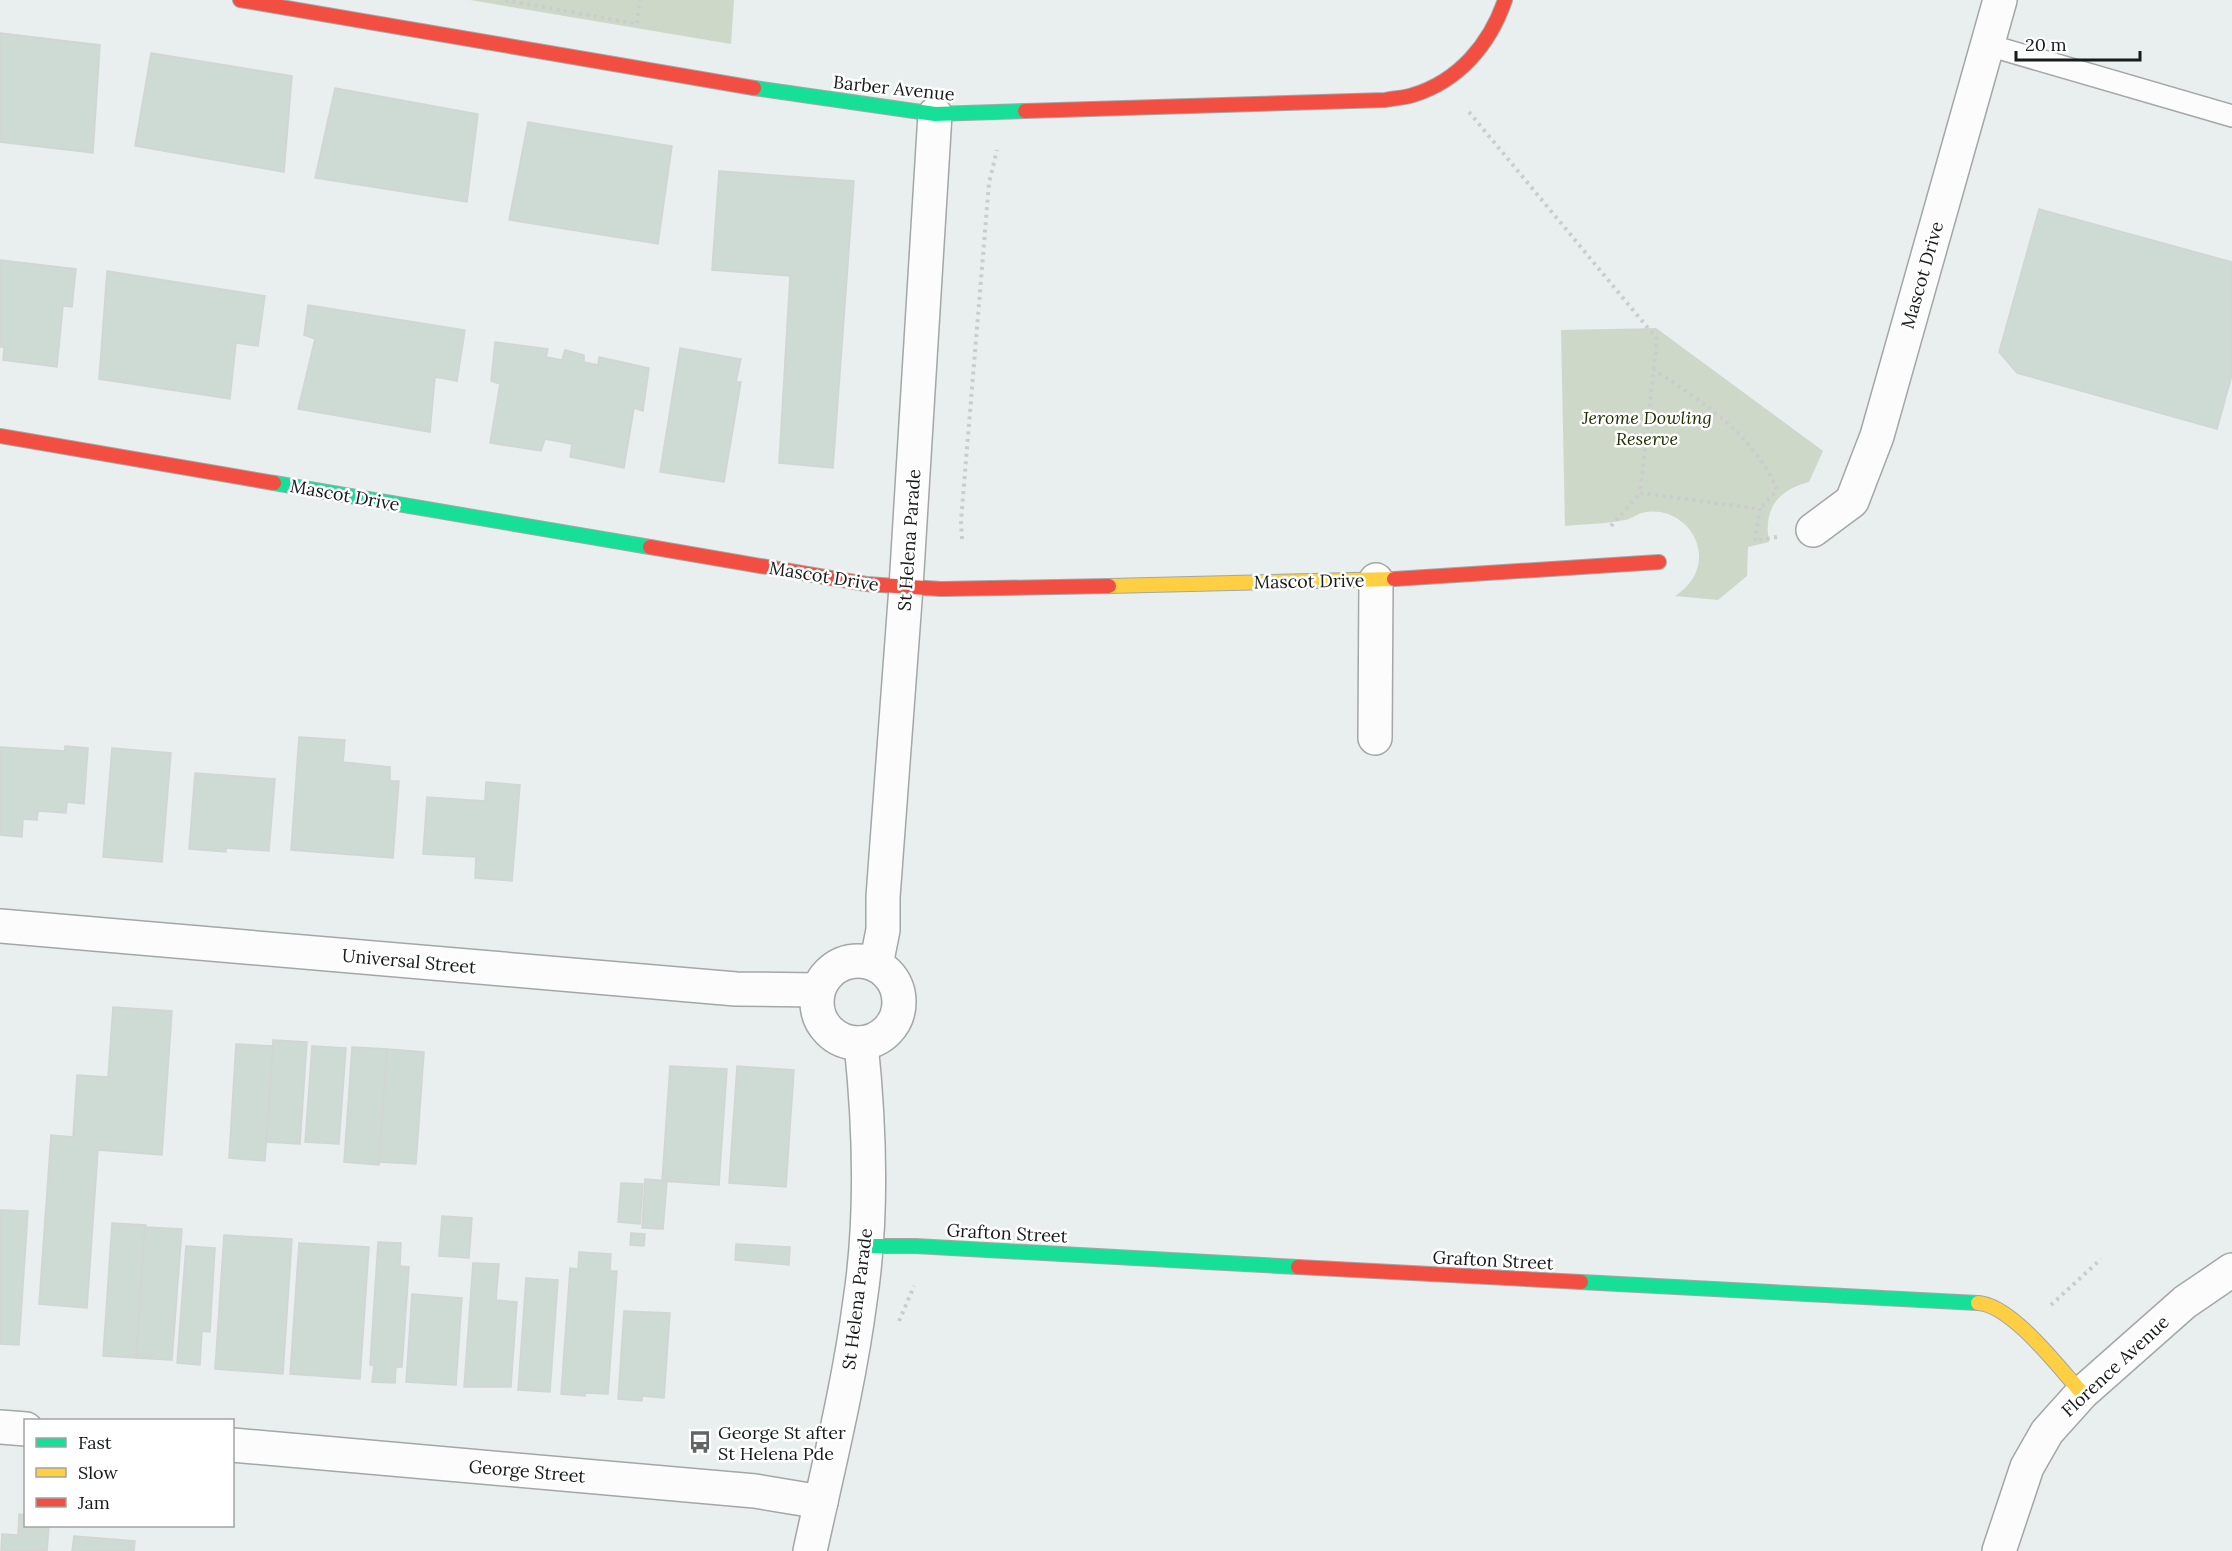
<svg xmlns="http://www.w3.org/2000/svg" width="2232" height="1551" font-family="Lora,serif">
<rect width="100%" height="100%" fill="#e9eeee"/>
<!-- green -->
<g fill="#ced8c9">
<path d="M470,0h264l-3,44z"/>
<path d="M1656,328l167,123 -14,31c-31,8 -46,27 -40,60l-21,5 -1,29 -29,24 -43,-4c15,-10 25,-24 24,-42 -2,-28 -30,-48 -57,-41 -6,2 -11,6 -17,7 -19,4 -40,4 -60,6l-4,-196z"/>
</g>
<!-- building -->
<g fill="#cedad4" stroke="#d1d5d4" stroke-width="1.5">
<path d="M0,33l100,12 -7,108 -93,-11z"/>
<path d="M151,53l141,23 -8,96 -149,-26z"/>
<path d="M335,88l143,26 -11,88 -152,-24z"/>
<path d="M528,122l144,24 -14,98 -149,-24z"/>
<path d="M719,171l135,10 -21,287 -54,-5 11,-187 -78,-6z"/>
<path d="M2039,209l193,53v113l-15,54 -200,-56 -18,-21z"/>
<path d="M0,260l76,9 -4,38 -9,-1 -6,61 -54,-7 1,-13h-4z"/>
<path d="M107,271l158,25 -7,50 -22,-3 -6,56 -131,-20z"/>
<path d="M308,305l157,25 -8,51 -22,-4 -5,55 -132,-23 17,-70 -11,-4z"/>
<path d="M495,342l53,7 -2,8 16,3 3,-10 19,5v7l14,3 1,-8 50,11 -6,43 -9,-3 -10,60 -54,-11 2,-13 -27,-5 -4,12 -51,-8 10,-59 -9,-3z"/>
<path d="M680,348l61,11 -5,23h5l-17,100 -64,-10z"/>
<path d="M299,737l46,3 -2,22 47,5v14h9l-6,77 -102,-8z"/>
<path d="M65,746l23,2 -4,56 -17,-2 -1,11 -28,-2 -1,9 -14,-1 -1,18 -22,-2v-88l65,4z"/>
<path d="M112,748l59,5 -9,109 -59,-5z"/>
<path d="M195,773l80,6 -6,72 -43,-3v4l-37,-3z"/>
<path d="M486,782l34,3 -8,96 -37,-3 1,-21 -53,-3 4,-57 58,4z"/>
<path d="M113,1007l59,4 -10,144 -64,-5 -11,158 -48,-4 12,-169 22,2 4,-62 31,2z"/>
<path d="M273,1040l34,2 -7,102 -34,-2z"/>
<path d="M236,1044l37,2 -8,115 -36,-3z"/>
<path d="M312,1046l34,2 -7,96 -34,-2z"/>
<path d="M352,1047l35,2 -8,116 -35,-3z"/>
<path d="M387,1049l37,3 -8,112 -37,-2z"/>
<path d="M670,1066l57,3 -8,116 -57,-4z"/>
<path d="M737,1066l57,4 -8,117 -57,-4z"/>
<path d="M645,1179l22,2 -4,48 -21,-1z"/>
<path d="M621,1183l22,1 -3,40 -22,-2z"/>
<path d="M0,1210l28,1 -9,134 -19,-1z"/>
<path d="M442,1216l30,2 -3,40 -30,-2z"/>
<path d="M112,1223l34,2 -10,133 -33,-2z"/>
<path d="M145,1227l37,2 -10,131 -36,-2z"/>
<path d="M631,1233l14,1 -1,12 -14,-1z"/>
<path d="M224,1235l68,4 -9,135 -68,-5z"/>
<path d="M378,1242l23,1 -1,23 9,1 -7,100h-6l-1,16 -23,-1 2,-17h-4z"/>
<path d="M299,1243l70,4 -9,132 -70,-5z"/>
<path d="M736,1244l54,3 -1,18 -54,-5z"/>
<path d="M186,1246l29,2 -5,84 -8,-1 -2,34 -23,-2z"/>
<path d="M579,1252l32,2 -1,17h7l-9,123 -23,-1v3l-24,-2 9,-126 8,1z"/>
<path d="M473,1263l26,1 -3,36 21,2 -6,85h-47z"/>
<path d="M526,1278l32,2 -8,112 -32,-2z"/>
<path d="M412,1294l50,4 -6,87 -50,-3z"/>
<path d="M624,1311l46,2 -6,85 -22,-2v5l-24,-2z"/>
<path d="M19,1514l7,1v11h23l-2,25h-46l1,-17 16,1z"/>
<path d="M74,1536l61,5 -1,10h-62z"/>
</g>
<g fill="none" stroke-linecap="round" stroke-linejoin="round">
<!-- lane casing -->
<g stroke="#a3a7a6" stroke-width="24">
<path id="lane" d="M1988,45l244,71"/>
</g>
<!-- street casing -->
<g stroke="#a3a7a6" stroke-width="36">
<g id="street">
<path d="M1813,530l39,-29 25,-65 123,-436"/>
<path d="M1375,738l1,-158"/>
<path d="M0,926l736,63 82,1"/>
<circle cx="858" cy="1002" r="41"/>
<path d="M876,965l7,-35v-33l23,-310 29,-473"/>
<path d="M0,1427l26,2"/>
<path d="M232,1445l523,46 66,11"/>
<path d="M810,1551c18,-83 39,-166 50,-250 13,-85 10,-172 1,-258"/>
<path d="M1999,1551l28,-84 20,-35 35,-39 103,-91 47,-32"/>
</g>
</g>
<!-- fast casing -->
<g stroke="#a3a7a6" stroke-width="16">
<g id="fast">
<path d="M754,88l181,26 90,-3"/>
<path d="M274,483l376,64"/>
<path d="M866,1246h49l383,21"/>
<path d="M1581,1282l397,21"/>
</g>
</g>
<!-- slow casing -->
<g stroke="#a3a7a6" stroke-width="16">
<g id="slow">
<path d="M1109,586l285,-7"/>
<path d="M1978,1303c34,2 81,65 104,90"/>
</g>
</g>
<!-- jam casing -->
<g stroke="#a3a7a6" stroke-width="16">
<g id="jam">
<path d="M240,0l514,88"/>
<path d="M1025,111l360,-11c9,-2 19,-2 28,-5 46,-14 77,-51 92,-95"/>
<path d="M0,436l274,47"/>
<path d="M650,547l216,37 75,5 168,-3"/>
<path d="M1394,579l265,-17"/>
<path d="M1298,1267l283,15"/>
</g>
</g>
<!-- path -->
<g stroke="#cbcdcd" stroke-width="4" stroke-dasharray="3 4.5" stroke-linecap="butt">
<path d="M505,0l132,24 3,-24"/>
<path d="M1469,112l188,227 -17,154 120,16 -5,32 22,-4"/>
<path d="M1653,369c47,31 102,66 124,121l-17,19"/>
<path d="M1611,526l29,-33"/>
<path d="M962,539l-1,-18 28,-338 8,-33"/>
<path d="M2051,1305l50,-46"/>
<path d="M899,1321l15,-35"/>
</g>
<!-- lane -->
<use href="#lane" stroke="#fcfcfc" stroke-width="21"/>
<!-- street -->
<use href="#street" stroke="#fcfcfc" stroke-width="33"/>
<!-- fast -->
<use href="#fast" stroke="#16e098" stroke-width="14"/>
<!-- slow -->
<use href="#slow" stroke="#ffcf43" stroke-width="14"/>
<!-- jam -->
<use href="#jam" stroke="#f24e42" stroke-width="14"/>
</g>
<!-- icons -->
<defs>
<g id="bus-bare" transform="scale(1.8)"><path d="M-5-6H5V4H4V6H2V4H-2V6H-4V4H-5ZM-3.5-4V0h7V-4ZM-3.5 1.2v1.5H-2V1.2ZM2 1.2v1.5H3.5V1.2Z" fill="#606564" stroke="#fff" stroke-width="2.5" paint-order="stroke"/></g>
</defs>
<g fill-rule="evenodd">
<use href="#bus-bare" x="700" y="1442"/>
</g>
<g text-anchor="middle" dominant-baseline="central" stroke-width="5" stroke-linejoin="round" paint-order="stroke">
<!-- street labels -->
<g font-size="18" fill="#171b1a" stroke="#fff">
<text transform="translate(894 88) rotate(6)">Barber Avenue</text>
<text transform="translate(1922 275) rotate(-74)">Mascot Drive</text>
<text transform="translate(345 495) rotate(10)">Mascot Drive</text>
<text transform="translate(909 540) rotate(-86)">St Helena Parade</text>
<text transform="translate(824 576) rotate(9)">Mascot Drive</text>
<text transform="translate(1309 581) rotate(-1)">Mascot Drive</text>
<text transform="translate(409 961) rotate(5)">Universal Street</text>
<text transform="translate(1007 1233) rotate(3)">Grafton Street</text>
<text transform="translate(1493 1260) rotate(3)">Grafton Street</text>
<text transform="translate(857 1299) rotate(-83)">St Helena Parade</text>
<text transform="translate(2115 1366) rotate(-43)">Florence Avenue</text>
<text transform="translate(527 1471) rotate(5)">George Street</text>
</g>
<!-- park labels -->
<g font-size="18" font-style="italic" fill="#1c3000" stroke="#fff">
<text x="1647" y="417">Jerome Dowling<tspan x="1647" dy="21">Reserve</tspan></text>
</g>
<!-- poi labels -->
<g font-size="18" fill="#171b1a" stroke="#fff" text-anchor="start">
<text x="718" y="1432">George St after<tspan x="718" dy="21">St Helena Pde</tspan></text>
</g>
</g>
<!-- legend -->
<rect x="24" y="1419" width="210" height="108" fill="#ffffff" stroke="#a2a4a3" stroke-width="1.5"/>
<rect x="36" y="1438" width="30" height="9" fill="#16e098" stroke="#a2a4a3" stroke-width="1.5"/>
<text x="78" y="1449" font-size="18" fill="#171b1a">Fast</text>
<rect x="36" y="1468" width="30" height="9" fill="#ffcf43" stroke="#a2a4a3" stroke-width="1.5"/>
<text x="78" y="1479" font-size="18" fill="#171b1a">Slow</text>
<rect x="36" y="1498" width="30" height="9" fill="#f24e42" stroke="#a2a4a3" stroke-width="1.5"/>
<text x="78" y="1509" font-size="18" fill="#171b1a">Jam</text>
<!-- scale -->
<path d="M2016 51v9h124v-9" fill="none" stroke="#171b1a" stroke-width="3"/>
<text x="2025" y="51" font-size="18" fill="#171b1a" stroke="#ffffff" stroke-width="4.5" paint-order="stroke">20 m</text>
</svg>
